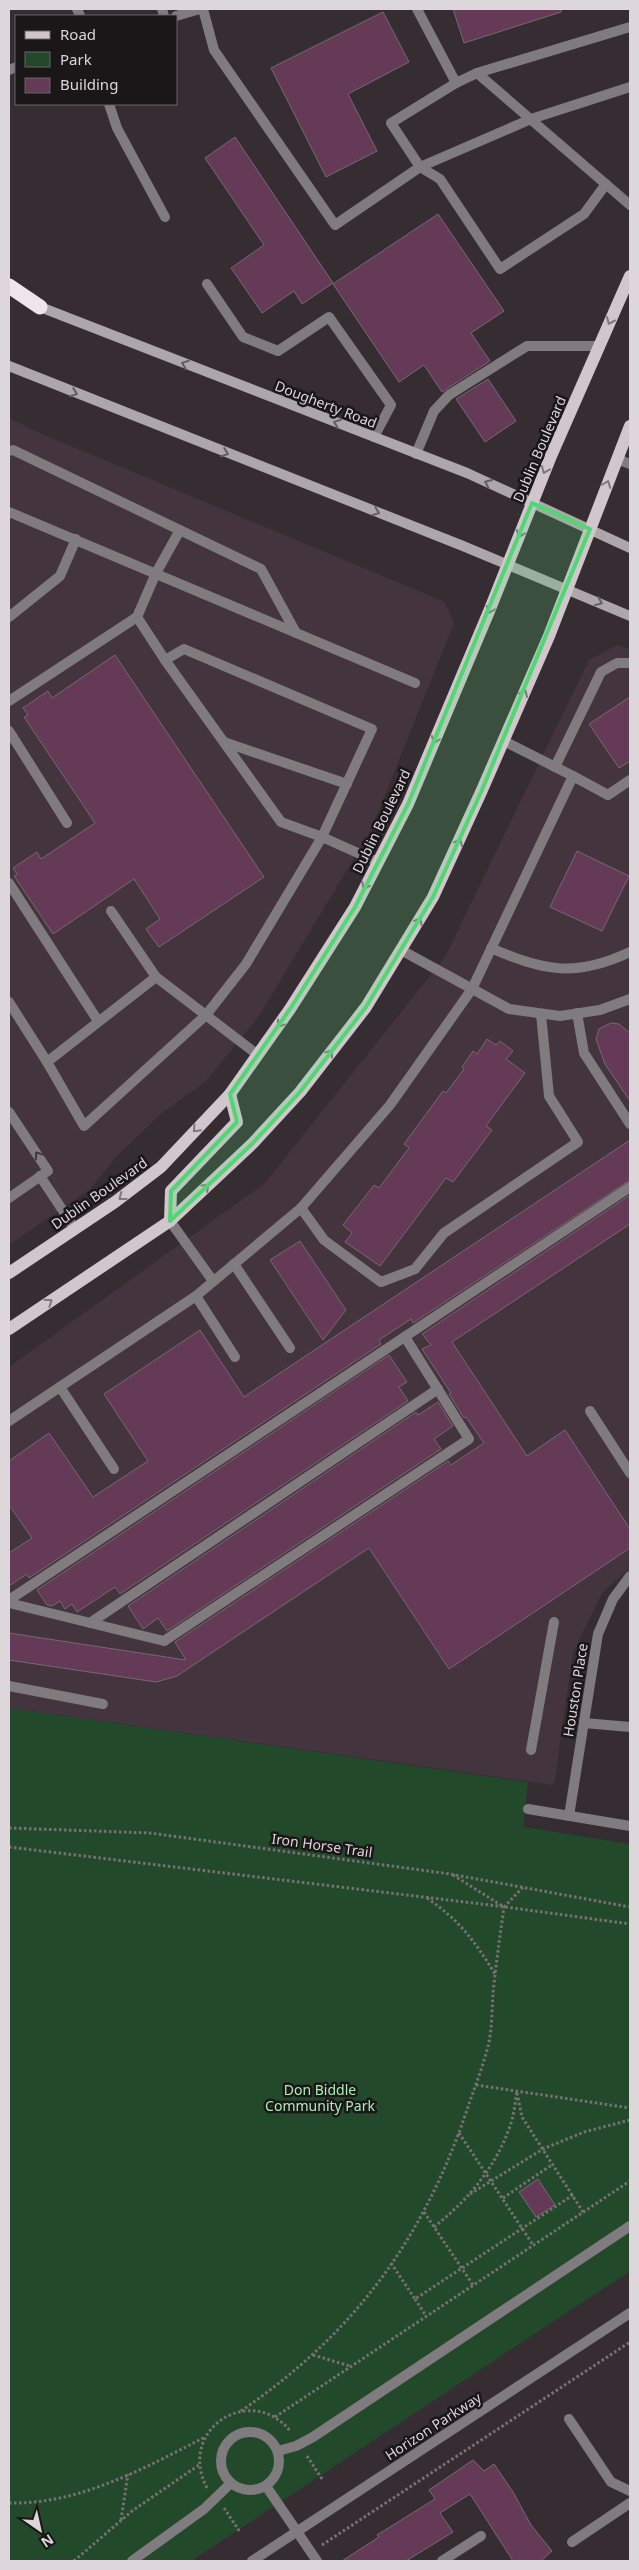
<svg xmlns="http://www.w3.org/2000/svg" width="639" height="2570" font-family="'Noto Sans',sans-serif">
<rect width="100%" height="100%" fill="#362d32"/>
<!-- built -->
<g fill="#43343d">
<path d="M9,418l26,13 410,171 9,21 -83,207 -112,186 -53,65 -45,33 -42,40 -30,36 -80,55z"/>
<path d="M617,645l13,4v919l-28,25 -29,60 -19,132 -545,-77v-341l256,-184 180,-226 144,-297z"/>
</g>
<!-- green -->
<path fill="#23492b" d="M9,1708l519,74 -5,45 107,17v427l-439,290h-182z"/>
<!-- building -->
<g fill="#653a56" stroke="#746a70">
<path d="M453,9h108v3l-97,31z"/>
<path d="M383,12l26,50 -61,32 29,57 -51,26 -55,-109z"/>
<path d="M235,137l98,146 -31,21 -8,-13 -32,22 -31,-45 33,-23 -59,-87z"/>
<path d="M438,214l66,97 -33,22 19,28 -48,31 -18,-27 -25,17 -66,-98z"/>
<path d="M488,379l28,42 -31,21 -29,-43z"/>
<path d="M115,655l149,222 -105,70 -13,-18 14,-10 -26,-40 -81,55 -39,-58 3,-2 -4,-6 24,-16 4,7 54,-36 -71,-106 4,-2 -5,-7 25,-17 4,7z"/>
<path d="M630,697v64l-11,7 -30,-44z"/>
<path d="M577,851l52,25 -27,55 -52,-24z"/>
<path d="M611,1023l8,1 11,9v68l-25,-37 -9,-25 3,-10z"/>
<path d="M487,1039l9,6 4,-4 13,10 -7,8 19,14 -39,53 6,4 -39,52 -7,-4 -66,88 -35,-24 7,-9 -9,-8 31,-40 5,3 30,-40 -5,-4 39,-53 3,2 18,-24 -2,-2 11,-16 4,3z"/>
<path d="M630,1140v40l-217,143 -2,-4 -32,21 2,4 -352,234 -2,-4 -18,12v-33l23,-15 -23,-33v-44l40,-28 44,64 55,-36 -44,-67 96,-64 44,67z"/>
<path d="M630,1195v29l-178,118 75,114 38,-26 65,99v19l-181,121 -80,-121 -192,128 -21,6 -147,-22v-27l177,27 -11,-18 273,-181 3,4 33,-22 -18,-26 -2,1 -15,-24 2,-1 -29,-44 9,-4 -9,-11z"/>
<path d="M300,1241l46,69 -23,30 -53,-80z"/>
<path d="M389,1355l18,27 -8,5 9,14 -288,193 -5,-7 -38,25 -5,-8 -7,5 -5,-8 -8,5 -5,-1 -10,-15z"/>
<path d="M438,1402l15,24 -19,13 7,10 -274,182 -9,-13 -15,11 -15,-23 288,-194 2,3z"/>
<path d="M538,2179l17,26 -19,12 -17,-25z"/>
<path d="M473,2460l11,11 10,-7 19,28 18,33 21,26 -11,10h-28l-43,-67 -30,19 13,19 -47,29h-64l37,-24 -2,-2 58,-36 -6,-9z"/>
</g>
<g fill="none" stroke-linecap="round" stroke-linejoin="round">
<!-- path -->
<g stroke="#787075" stroke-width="3" stroke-dasharray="2.5 2.5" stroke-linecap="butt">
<path d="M9,1828l141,5 300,41 180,33"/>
<path d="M9,1847l489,59 132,18"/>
<path d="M453,1875l51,32 20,-21"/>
<path d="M427,1898c33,23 47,42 68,76"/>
<path d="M476,2085l154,23"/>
<path d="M517,2093l5,24 61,95"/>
<path d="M459,2133l74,112"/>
<path d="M470,2194l73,-45 41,-17 46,-12"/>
<path d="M503,2198l50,-34"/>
<path d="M424,2212l49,73"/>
<path d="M434,2227c34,-27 62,-60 76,-101 4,-11 5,-23 7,-35"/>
<path d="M391,2263l24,36 158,-104"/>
<path d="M415,2299l11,17"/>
<path d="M313,2355l37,11"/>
<path d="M241,2411c115,-79 183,-173 227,-304 7,-21 16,-43 21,-65 3,-15 3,-33 4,-49 3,-29 7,-57 11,-86"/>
<path d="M275,2417l355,-236"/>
<path d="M307,2456l15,23"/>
<path d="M207,2488c-31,-58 44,-107 84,-56"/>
<path d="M9,2503c69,2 136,-35 196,-66"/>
<path d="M224,2508l16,24"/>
<path d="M121,2520l7,-46"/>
<path d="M322,2545l308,-203"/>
<path d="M74,2561l58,-50 67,-46"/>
</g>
<!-- lane -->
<g stroke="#807b7e" stroke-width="10">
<path d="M77,9l3,7"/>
<path d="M162,9l2,7"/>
<path d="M203,9l11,41 121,175 85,-58 111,-48 99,-32"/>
<path d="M417,9l39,74"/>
<path d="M477,73l153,132"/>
<path d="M109,104l8,24 48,89"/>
<path d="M606,184l-22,30 -84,55 -60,-90 -20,-12 -29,-44 65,-40 21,-10 153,-46"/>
<path d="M207,284l36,53 35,14 51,-34 62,88 -17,32"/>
<path d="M9,451l4,-1 248,119 35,64"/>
<path d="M416,454l18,-43 15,-16 78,-49h72"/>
<path d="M617,459l13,5"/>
<path d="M9,512l406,171"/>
<path d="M9,617l51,-41 16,-37"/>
<path d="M137,617l28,43"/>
<path d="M9,701l128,-84 19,-44 24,-43"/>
<path d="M9,731l58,92"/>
<path d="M504,741l69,35"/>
<path d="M224,742l123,42"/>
<path d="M555,767l46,-95 16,-9h13"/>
<path d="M9,883l89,138"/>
<path d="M111,911l45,66"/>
<path d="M491,948c53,24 86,29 139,4"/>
<path d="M401,950l108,59 51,7 40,-6 30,-11"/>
<path d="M9,1002l38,60"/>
<path d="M577,1013l7,40 46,71"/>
<path d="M258,1055l-102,-78 -109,85 37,64 122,-111 40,-51 76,-127 -41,-15 -116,-162 19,-11 188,80 -50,108 56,25"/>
<path d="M9,1112l39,59 -39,27"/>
<path d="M40,1176l35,53"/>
<path d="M301,1208l23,32 57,42 34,-13 29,-36 134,-91 -29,-46 -8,-82"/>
<path d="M170,1221l43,60"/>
<path d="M234,1264l56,84"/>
<path d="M196,1296l39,61"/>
<path d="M60,1387l54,82"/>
<path d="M590,1411l40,62"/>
<path d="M9,1421l187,-125 105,-88 89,-103 82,-116 101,-213 35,19 22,-15"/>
<path d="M9,1600l621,-413"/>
<path d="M9,1603l155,38 305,-202 -64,-102"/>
<path d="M90,1623l348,-234"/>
<path d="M9,1686l94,18"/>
<path d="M531,1750l23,-128"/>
<path d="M569,2419l42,63 19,9"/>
<circle cx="250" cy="2461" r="29"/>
<path d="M278,2451l18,-5 17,-9 317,-211"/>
<path d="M572,2542l58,-39"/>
<path d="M132,2561l72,-52 27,-26"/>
</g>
<!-- street -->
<g stroke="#807b7e" stroke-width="10">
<path d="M176,16l24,-7"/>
<path d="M9,70l7,-3"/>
<path d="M584,1723l46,4"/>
<path d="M528,1809l102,17"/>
<path d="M569,1816l29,-182 15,-35 17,-23"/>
<path d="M266,2486l51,75"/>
<path d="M252,2561l378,-248"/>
<path d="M442,2561l39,-25"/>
</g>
<!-- secondary -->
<g stroke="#ada6aa" stroke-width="10">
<path d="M35,305l432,168 163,75"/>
<path d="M9,366l454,180 167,70"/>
</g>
<!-- primary -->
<g stroke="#d0c6cc" stroke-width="12">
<path d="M170,1221l1,-30 66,-69 -7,-28"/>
<path d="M9,1273l106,-71 46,-35 69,-73 60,-85 65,-102 53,-103 82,-195 61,-153 79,-180"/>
<path d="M9,1329l161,-108 83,-78 47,-51 66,-85 67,-110 49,-107 67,-154 81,-210"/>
</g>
<!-- highway -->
<path stroke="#f0e4eb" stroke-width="15" d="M9,286l31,21"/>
</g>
<!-- one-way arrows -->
<defs><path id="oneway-chevron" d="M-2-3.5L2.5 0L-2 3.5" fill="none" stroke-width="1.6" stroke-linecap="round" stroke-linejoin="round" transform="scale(1.25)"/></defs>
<g stroke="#7f777b">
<use href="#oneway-chevron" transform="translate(610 321) rotate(114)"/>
<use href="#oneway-chevron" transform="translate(545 470) rotate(112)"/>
<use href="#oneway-chevron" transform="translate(607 484) rotate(-69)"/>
<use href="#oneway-chevron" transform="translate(520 534) rotate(112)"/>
<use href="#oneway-chevron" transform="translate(490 610) rotate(112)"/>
<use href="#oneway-chevron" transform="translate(524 693) rotate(-67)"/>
<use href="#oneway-chevron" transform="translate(435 740) rotate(113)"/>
<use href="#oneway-chevron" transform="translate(459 842) rotate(-65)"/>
<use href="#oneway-chevron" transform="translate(365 886) rotate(117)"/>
<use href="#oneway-chevron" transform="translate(419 921) rotate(-60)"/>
<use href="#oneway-chevron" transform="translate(280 1024) rotate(126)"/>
<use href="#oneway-chevron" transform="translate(330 1053) rotate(-52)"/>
<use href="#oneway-chevron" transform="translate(196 1129) rotate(133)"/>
<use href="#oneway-chevron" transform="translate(206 1187) rotate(-43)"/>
<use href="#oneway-chevron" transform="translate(122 1197) rotate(142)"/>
<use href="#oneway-chevron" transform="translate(49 1302) rotate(-34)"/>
</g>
<g stroke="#645e62">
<use href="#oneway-chevron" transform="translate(185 364) rotate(-159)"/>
<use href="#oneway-chevron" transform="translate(74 393) rotate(21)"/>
<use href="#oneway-chevron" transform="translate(337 423) rotate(-159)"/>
<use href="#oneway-chevron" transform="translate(225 453) rotate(21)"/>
<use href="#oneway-chevron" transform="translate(488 483) rotate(-156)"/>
<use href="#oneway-chevron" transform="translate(376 512) rotate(21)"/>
<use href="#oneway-chevron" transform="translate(599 602) rotate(22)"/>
</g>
<use stroke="#3e3a3c" href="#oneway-chevron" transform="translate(38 1155) rotate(-124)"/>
<!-- marked area -->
<path fill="#51d674" fill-opacity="0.2" stroke="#51d674" stroke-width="4" stroke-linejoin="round" d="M532,503l58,26 -108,261 -49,107 -67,110 -66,85 -47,51 -83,78 1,-30 66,-69 -7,-28 60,-85 65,-102 53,-103z"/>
<g text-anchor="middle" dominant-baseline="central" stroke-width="5" stroke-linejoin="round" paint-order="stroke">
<!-- street labels -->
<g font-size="14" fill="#ddd7db" stroke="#1b1719">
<text transform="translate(326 404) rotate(21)">Dougherty Road</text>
<text transform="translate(539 449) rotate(-67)">Dublin Boulevard</text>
<text transform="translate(381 821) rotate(-64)">Dublin Boulevard</text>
<text transform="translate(99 1193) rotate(-35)">Dublin Boulevard</text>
<text transform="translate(575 1690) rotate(-81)">Houston Place</text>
<text transform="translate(322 1845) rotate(8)">Iron Horse Trail</text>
<text transform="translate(433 2426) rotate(-33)">Horizon Parkway</text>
</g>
<!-- park labels -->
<g font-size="14" fill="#aaedb5" stroke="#1b1719">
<text x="320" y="2089">Don Biddle<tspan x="320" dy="16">Community Park</tspan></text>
</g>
</g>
<!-- border -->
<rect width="639" height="2570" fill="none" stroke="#ddd7db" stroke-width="20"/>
<!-- legend -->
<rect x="15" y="15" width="162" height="90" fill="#1b1719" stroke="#696467"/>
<rect x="25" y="31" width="25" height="8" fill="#d0c6cc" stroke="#696467"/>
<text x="60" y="40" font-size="15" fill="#ddd7db">Road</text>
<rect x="25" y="52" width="25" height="15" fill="#23492b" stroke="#696467"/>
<text x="60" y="65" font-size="15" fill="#ddd7db">Park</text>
<rect x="25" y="78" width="25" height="15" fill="#653a56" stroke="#696467"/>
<text x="60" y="90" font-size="15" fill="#ddd7db">Building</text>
<!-- north arrow -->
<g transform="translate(40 2530) rotate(146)" stroke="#1b1719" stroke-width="4" paint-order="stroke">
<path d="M0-4L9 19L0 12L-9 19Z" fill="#ddd7db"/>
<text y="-8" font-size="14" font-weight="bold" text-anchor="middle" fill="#ddd7db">N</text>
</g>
</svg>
